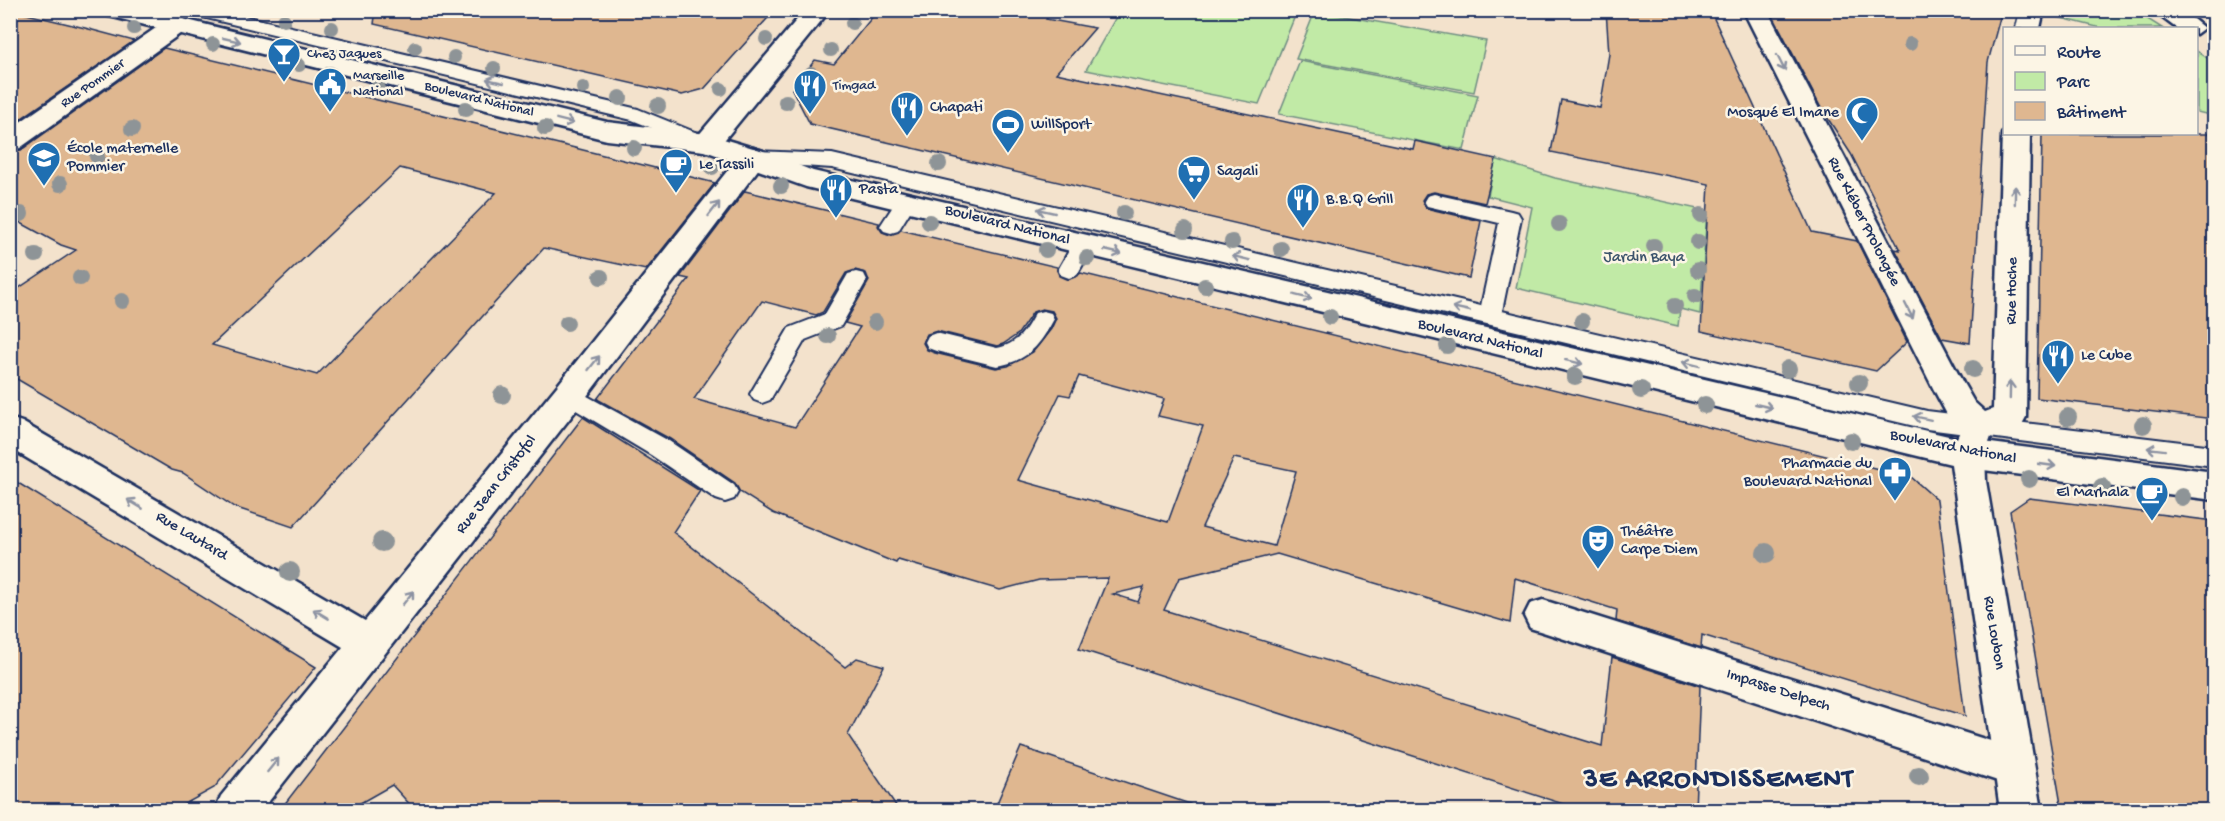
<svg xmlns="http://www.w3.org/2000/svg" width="2225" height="821" font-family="'Gochi Hand',sans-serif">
<rect width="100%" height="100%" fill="#f3e2cc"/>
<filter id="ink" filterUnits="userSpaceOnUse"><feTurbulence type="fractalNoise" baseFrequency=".0167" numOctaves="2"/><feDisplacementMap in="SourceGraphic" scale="12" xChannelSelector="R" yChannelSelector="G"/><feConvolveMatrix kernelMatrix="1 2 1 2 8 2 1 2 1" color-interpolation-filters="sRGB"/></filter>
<g filter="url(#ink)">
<!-- green -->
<g fill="#c1eaa6" stroke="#6e8c82" stroke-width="1.5">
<path d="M1120,10h177v1l-38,93 -173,-34z"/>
<path d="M1315,11l171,30 -12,51 -178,-33z"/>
<path d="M2060,11h75l27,17h-61l-44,-11z"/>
<path d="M2197,51l17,12v53l-17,-4z"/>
<path d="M1300,61l178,34 -14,55 -185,-36z"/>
<path d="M1495,159l60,19 152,33 -7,103 -20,-5 -2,17 -162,-38 16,-81 -44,-11z"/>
</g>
<!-- building -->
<g fill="#dfb790" stroke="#1b2f5e" stroke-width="1.5" fill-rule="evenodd">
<path d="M10,10l75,18 49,13 -124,85z"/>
<path d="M376,10h399l-71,79 -22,6 -308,-71z"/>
<path d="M878,10h175l-7,9 49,9 -39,45 357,76 2,-8 81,18 -11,44 -51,-11 -8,2 -4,6 4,8 55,13 -12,57 -659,-154 -18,-35 23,-29 19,4z"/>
<path d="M1606,10h104l102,222 45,9 50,101 -31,29 -175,-40 8,-147 -158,-32 10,-52 39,8 9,-54z"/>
<path d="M1770,10h232l-14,52 -18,281 -28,-5 -47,-89 5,1 -49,-96 -30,-46z"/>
<path d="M164,48l407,99 144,36 -69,87 -102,-22 -251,279 -59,-20 -51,-34 -11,-3 -162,-95v-81l66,-44 -15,-5 -51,-28v-64l11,-3zM400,168l96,25 -179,182 -105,-30z"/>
<path d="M2042,134h172v285l-177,-21z"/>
<path d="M745,191l134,32 -1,3 4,6 8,3 11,-5 156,37 2,9 9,4 13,-7 830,204 26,23 28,216 -263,-81 -1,13 -85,-27 1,-11 -102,-32 -5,45 -233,-69 -98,24 -15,32 438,136 10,-89 88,29 -5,124h-113l-503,-161 29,-71 -69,2 -39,10 -102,-30 -2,3 -123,-50 -33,-21 -5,-9 -65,-44 -73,-40 92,-120 -9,-2zM855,270l11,3 3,8 -24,42 15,4 -65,100 -101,-28 68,-98 54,14 7,-3 23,-39zM1042,309l10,2 4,7 -5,11 -18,23 -25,14 -12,2 -61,-15 -8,-3 -4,-7 4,-9 10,-3 60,15 6,-2 15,-10 15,-22zM1079,376l85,23 -6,17 45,10 -35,96 -150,-42 42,-86 10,2zM1234,458l62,13 -22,75 -72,-19zM1144,587l-6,15 -25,-8z"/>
<path d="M583,417l117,74 -27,41 172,135 12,-9 27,8 -36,69 51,75h-484l-23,-25 -44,25h-68z"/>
<path d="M10,478l306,189 -102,121 -40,22h-164z"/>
<path d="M2029,498l185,23v289h-152l-52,-299z"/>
<path d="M1021,747l169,57 -1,6h-195z"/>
</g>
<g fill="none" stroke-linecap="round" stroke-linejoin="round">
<!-- lane casing -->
<g stroke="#1b2f5e" stroke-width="4">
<g id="lane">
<path d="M185,10h34l419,99 74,30 3,4 -3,4 -7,2 -73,-29 -438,-105z"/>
<path d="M753,151l79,3 649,152 18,-83 -72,-17 -3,-5 3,-5 7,-2 77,17 7,2 3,5 -19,93 425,100 287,35v20l-287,-37 -1095,-261 -86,-6 -3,-5 3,-5z"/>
<path d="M906,195l7,2 3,5 -18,29 -7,2 -7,-2 -4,-5 19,-29z"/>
<path d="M1083,238l8,2 3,5 -17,30 -8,3 -8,-3 -3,-5 17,-30z"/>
<path d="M856,272l8,2 3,6 -26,46 -36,14 -35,60 -8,3 -8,-3 -4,-6 39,-66 36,-14 23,-40z"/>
<path d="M1043,311l8,2 3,6c-14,26 -26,42 -57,47l-61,-15 -8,-3 -3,-6 3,-6 8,-3 61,15c20,-3 29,-18 38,-35z"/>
<path d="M569,386l100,55 65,44 4,7 -4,7 -9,3 -9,-3 -65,-44 -90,-54 -4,-6 4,-6z"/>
</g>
</g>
<!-- street casing -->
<g stroke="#1b2f5e" stroke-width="5">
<g id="street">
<path d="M805,10h25l-113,139 -10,3 -10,-3 -4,-6 4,-6z"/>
<path d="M2152,10h30l22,18 -8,6v-6h-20z"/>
<path d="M175,19l9,2 3,5 -3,5 -164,117 -10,3v-22l156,-108z"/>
<path d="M753,148l10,3 4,6 -4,6 -182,241 -319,406h-47l6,-14 122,-149 -333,-199v-30l12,4 343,199 192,-235 186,-235z"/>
<path d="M1968,440l246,32v28l-246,-32 -12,-4 -5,-10 5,-10z"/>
<path d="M1543,600l470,148 14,5 6,14 -6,14 -14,5 -470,-154 -13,-4 -6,-12 6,-12z"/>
</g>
</g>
<!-- secondary casing -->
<g stroke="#1b2f5e" stroke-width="5">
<g id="secondary">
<path d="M102,10h44l461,112 100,12 56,17 50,20 1144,267 4,-9 -11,-9 -16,-30 -191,-380h24l196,373 11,19 11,10 8,-3 9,-275 2,-3v3h26l-4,283 -5,9 -30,11 -6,17 1,27 56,329h-42l-49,-346 -1145,-277 -101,-36 -98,-11 -502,-125z"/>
<path d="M2020,10h24l-4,18h-24z"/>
</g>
</g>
<!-- lane -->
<use href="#lane" fill="#fcf5e5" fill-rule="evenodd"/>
<!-- street -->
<use href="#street" fill="#fcf5e5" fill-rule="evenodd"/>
<!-- secondary -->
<use href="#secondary" fill="#fcf5e5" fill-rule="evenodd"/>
</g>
<!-- trees -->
<g fill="#8e9497">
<circle cx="284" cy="20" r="7"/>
<circle cx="852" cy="23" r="7"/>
<circle cx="134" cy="28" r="7"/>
<circle cx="332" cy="28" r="7"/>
<circle cx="766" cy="39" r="7"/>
<circle cx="213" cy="44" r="7"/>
<circle cx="1910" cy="44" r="7"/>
<circle cx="415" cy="48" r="7"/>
<circle cx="831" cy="50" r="7"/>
<circle cx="454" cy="57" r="7"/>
<circle cx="299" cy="65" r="7"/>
<circle cx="494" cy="68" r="7"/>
<circle cx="330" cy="73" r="7"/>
<circle cx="811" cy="73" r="7"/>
<circle cx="378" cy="85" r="7"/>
<circle cx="583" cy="88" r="7"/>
<circle cx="721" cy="89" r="7"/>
<circle cx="620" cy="98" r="8"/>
<circle cx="786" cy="102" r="8"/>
<circle cx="658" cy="106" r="8"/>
<circle cx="466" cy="109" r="8"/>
<circle cx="545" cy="128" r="8"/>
<circle cx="132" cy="129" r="8"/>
<circle cx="634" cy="148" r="8"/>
<circle cx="97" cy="156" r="8"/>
<circle cx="675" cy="157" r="8"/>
<circle cx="939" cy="164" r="8"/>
<circle cx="712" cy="167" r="8"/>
<circle cx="60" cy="184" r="8"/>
<circle cx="781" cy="186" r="8"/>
<circle cx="830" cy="197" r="8"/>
<circle cx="1124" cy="213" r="8"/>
<circle cx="21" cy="214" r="8"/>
<circle cx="1701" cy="215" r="8"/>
<circle cx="929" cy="222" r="8"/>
<circle cx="1559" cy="224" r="8"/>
<circle cx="1185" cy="230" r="8"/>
<circle cx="1232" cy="242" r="8"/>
<circle cx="1698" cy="242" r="8"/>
<circle cx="1654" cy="246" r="8"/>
<circle cx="1281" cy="249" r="8"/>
<circle cx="1046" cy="250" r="8"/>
<circle cx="36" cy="255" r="8"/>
<circle cx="1087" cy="258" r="8"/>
<circle cx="1698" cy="270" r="8"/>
<circle cx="601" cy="277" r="8"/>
<circle cx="80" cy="278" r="8"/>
<circle cx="1205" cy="286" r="8"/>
<circle cx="1695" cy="296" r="8"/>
<circle cx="122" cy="301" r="8"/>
<circle cx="1675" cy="306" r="8"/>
<circle cx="1330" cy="317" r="8"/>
<circle cx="1582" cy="321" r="8"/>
<circle cx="875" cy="322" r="8"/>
<circle cx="567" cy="323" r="8"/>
<circle cx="828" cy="336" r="8"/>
<circle cx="1447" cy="346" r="8"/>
<circle cx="1788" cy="369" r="9"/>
<circle cx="1973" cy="369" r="9"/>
<circle cx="1575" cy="376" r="9"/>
<circle cx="1859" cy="383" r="9"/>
<circle cx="1641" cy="390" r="9"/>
<circle cx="502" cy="395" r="9"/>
<circle cx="1705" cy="405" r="9"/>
<circle cx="2068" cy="417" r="9"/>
<circle cx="2143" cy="425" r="9"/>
<circle cx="1851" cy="441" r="9"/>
<circle cx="2029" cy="479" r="9"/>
<circle cx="2102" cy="487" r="9"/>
<circle cx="2182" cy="497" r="9"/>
<circle cx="382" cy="542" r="10"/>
<circle cx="1766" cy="553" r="10"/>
<circle cx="290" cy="572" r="10"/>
<circle cx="1919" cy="776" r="10"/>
</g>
<!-- one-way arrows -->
<defs><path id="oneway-shaft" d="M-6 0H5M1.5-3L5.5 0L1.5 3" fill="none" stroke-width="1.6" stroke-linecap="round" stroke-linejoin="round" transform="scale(1.5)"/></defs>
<g stroke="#8c92a2">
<use href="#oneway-shaft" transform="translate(232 40) rotate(13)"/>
<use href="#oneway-shaft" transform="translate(1781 63) rotate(63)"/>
<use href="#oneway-shaft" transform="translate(495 81) rotate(-167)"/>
<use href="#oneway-shaft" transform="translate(565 121) rotate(14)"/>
<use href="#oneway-shaft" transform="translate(2015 195) rotate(-89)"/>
<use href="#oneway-shaft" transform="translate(714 209) rotate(-52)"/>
<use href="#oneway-shaft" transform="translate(1046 211) rotate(-167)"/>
<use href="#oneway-shaft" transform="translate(1113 252) rotate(13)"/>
<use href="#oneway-shaft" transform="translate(1241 258) rotate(-166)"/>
<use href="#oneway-shaft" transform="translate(1303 297) rotate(14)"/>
<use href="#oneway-shaft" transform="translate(1461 309) rotate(-167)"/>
<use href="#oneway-shaft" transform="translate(1909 311) rotate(63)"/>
<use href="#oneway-shaft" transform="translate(1574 362) rotate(13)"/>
<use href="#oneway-shaft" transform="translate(594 363) rotate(-52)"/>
<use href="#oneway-shaft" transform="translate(1691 364) rotate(-166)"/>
<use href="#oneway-shaft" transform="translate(2010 390) rotate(-89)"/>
<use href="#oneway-shaft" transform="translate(1764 406) rotate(13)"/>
<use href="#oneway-shaft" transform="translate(1922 418) rotate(-168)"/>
<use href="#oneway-shaft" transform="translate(2156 449) rotate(-173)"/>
<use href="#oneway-shaft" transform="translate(2047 465) rotate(8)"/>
<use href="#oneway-shaft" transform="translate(135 504) rotate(-149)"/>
<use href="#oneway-shaft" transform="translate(408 598) rotate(-52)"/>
<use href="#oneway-shaft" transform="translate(321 614) rotate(-149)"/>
<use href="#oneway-shaft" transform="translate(273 765) rotate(-51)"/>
</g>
</g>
<!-- icons -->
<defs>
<g id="bar-pin" transform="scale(1.725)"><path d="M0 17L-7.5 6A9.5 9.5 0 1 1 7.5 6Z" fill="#1f6fb2" stroke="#fcf5e5"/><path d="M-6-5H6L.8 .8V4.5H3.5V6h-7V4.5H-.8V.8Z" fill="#fff"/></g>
<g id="civic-pin" transform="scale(1.725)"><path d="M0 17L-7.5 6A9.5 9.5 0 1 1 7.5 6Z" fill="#1f6fb2" stroke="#fcf5e5"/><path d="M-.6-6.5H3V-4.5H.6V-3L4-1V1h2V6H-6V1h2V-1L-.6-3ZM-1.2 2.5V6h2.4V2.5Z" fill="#fff"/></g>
<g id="restaurant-pin" transform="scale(1.725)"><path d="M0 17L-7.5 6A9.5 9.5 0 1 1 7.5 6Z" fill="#1f6fb2" stroke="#fcf5e5"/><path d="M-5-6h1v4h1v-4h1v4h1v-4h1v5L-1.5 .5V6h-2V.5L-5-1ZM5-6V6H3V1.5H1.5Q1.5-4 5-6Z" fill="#fff"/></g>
<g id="mosque-pin" transform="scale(1.725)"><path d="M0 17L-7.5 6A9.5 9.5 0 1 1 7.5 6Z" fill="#1f6fb2" stroke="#fcf5e5"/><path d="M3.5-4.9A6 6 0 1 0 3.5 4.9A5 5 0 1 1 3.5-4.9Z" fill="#fff"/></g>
<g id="stadium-pin" transform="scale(1.725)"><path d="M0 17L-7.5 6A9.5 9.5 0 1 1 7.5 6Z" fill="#1f6fb2" stroke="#fcf5e5"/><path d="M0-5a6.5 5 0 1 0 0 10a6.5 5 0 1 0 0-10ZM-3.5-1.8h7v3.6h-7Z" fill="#fff"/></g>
<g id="school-pin" transform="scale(1.725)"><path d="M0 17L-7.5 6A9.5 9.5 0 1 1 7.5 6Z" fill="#1f6fb2" stroke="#fcf5e5"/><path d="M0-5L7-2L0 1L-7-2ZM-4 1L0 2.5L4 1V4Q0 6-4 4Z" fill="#fff"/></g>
<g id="cafe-pin" transform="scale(1.725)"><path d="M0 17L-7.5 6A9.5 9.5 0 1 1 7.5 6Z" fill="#1f6fb2" stroke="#fcf5e5"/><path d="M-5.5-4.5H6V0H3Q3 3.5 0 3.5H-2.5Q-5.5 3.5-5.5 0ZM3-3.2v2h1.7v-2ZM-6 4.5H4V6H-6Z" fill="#fff"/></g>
<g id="supermarket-pin" transform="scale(1.725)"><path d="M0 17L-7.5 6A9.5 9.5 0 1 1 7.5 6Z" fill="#1f6fb2" stroke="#fcf5e5"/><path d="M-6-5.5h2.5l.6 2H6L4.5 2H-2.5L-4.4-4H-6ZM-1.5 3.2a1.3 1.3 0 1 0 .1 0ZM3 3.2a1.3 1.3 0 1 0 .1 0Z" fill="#fff"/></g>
<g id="pharmacy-pin" transform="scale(1.725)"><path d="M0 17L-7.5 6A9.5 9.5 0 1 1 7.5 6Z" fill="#1f6fb2" stroke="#fcf5e5"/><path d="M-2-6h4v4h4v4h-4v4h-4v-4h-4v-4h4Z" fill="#fff"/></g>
<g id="theatre-pin" transform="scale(1.725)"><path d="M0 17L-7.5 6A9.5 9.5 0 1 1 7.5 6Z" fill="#1f6fb2" stroke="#fcf5e5"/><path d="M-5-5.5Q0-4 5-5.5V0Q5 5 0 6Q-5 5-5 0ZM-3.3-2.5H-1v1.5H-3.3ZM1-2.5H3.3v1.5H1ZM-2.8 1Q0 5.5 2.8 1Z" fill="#fff"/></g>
</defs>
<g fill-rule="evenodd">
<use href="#bar-pin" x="284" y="54"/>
<use href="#civic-pin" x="330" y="84"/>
<use href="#restaurant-pin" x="810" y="86"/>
<use href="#restaurant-pin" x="907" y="108"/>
<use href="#mosque-pin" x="1862" y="113"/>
<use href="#stadium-pin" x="1008" y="125"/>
<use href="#school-pin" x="44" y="158"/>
<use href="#cafe-pin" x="676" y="165"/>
<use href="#supermarket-pin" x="1194" y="172"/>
<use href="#restaurant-pin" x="836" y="190"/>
<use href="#restaurant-pin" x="1303" y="200"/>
<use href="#restaurant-pin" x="2058" y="356"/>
<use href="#pharmacy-pin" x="1895" y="473"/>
<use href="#cafe-pin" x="2152" y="493"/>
<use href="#theatre-pin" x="1598" y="541"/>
</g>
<g text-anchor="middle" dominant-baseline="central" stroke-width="5" stroke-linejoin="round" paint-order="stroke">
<!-- far-poi labels -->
<g font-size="14" fill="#1b2f5e" stroke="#fcf5e5" text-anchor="start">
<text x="307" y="54">Chez Jaques</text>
<text x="353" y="76">Marseille<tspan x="353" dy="16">National</tspan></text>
<text x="833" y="86">Timgad</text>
</g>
<!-- far-street labels -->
<g font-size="14" fill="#1b2f5e" stroke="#fcf5e5">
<text transform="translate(93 84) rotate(-35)">Rue Pommier</text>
<text transform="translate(479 100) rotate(14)">Boulevard National</text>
</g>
<!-- poi labels -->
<g font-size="16" fill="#1b2f5e" stroke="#fcf5e5" text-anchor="start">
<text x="930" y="108">Chapati</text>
<text x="1839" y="113" text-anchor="end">Mosqué El Imane</text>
<text x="1031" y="125">WillSport</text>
<text x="67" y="149">École maternelle<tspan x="67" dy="18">Pommier</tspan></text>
<text x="699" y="165">Le Tassili</text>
<text x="1217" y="172">Sagali</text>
<text x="859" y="190">Pasta</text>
<text x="1326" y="200">B.B.Q Grill</text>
<text x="2081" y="356">Le Cube</text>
<text x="1872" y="464" text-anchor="end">Pharmacie du<tspan x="1872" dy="18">Boulevard National</tspan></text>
<text x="2129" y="493" text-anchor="end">El Marhala</text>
<text x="1621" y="532">Théâtre<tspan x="1621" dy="18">Carpe Diem</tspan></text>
</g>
<!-- street labels -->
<g font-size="16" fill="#1b2f5e" stroke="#fcf5e5">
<text transform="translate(1863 222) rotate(63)">Rue Kléber Prolongée</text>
<text transform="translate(1007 226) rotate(14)">Boulevard National</text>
<text transform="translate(2013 291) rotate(-89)">Rue Hoche</text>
<text transform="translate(1480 340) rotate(14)">Boulevard National</text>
<text transform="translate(1953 448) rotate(11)">Boulevard National</text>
<text transform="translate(497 485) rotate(-52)">Rue Jean Cristofol</text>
<text transform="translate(191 537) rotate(31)">Rue Lautard</text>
<text transform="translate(1993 633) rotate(81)">Rue Loubon</text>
<text transform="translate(1778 691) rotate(18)">Impasse Delpech</text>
</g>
<!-- park labels -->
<g font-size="16" fill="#3c546c" stroke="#fcf5e5">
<text x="1644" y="258">Jardin Baya</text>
</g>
<!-- near-district labels -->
<g font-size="27" font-weight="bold" letter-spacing="1.5" fill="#1b2f5e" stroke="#fcf5e5">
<text x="1719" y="781">3E ARRONDISSEMENT</text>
</g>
</g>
<!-- margin -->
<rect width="2225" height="821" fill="none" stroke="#fcf5e5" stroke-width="36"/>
<rect x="18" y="18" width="2189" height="785" fill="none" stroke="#1b2f5e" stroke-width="2" filter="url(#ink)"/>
<!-- legend -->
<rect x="2003" y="27" width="195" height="108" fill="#fcf5e5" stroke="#a2a6af" stroke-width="1.5"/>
<rect x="2015" y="46" width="30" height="9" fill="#fcf5e5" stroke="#a2a6af" stroke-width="1.5"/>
<text x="2057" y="57" font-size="18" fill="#1b2f5e">Route</text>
<rect x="2015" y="72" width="30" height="18" fill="#c1eaa6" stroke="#a2a6af" stroke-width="1.5"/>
<text x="2057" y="87" font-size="18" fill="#1b2f5e">Parc</text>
<rect x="2015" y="102" width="30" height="18" fill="#dfb790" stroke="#a2a6af" stroke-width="1.5"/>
<text x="2057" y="117" font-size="18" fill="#1b2f5e">Bâtiment</text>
</svg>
